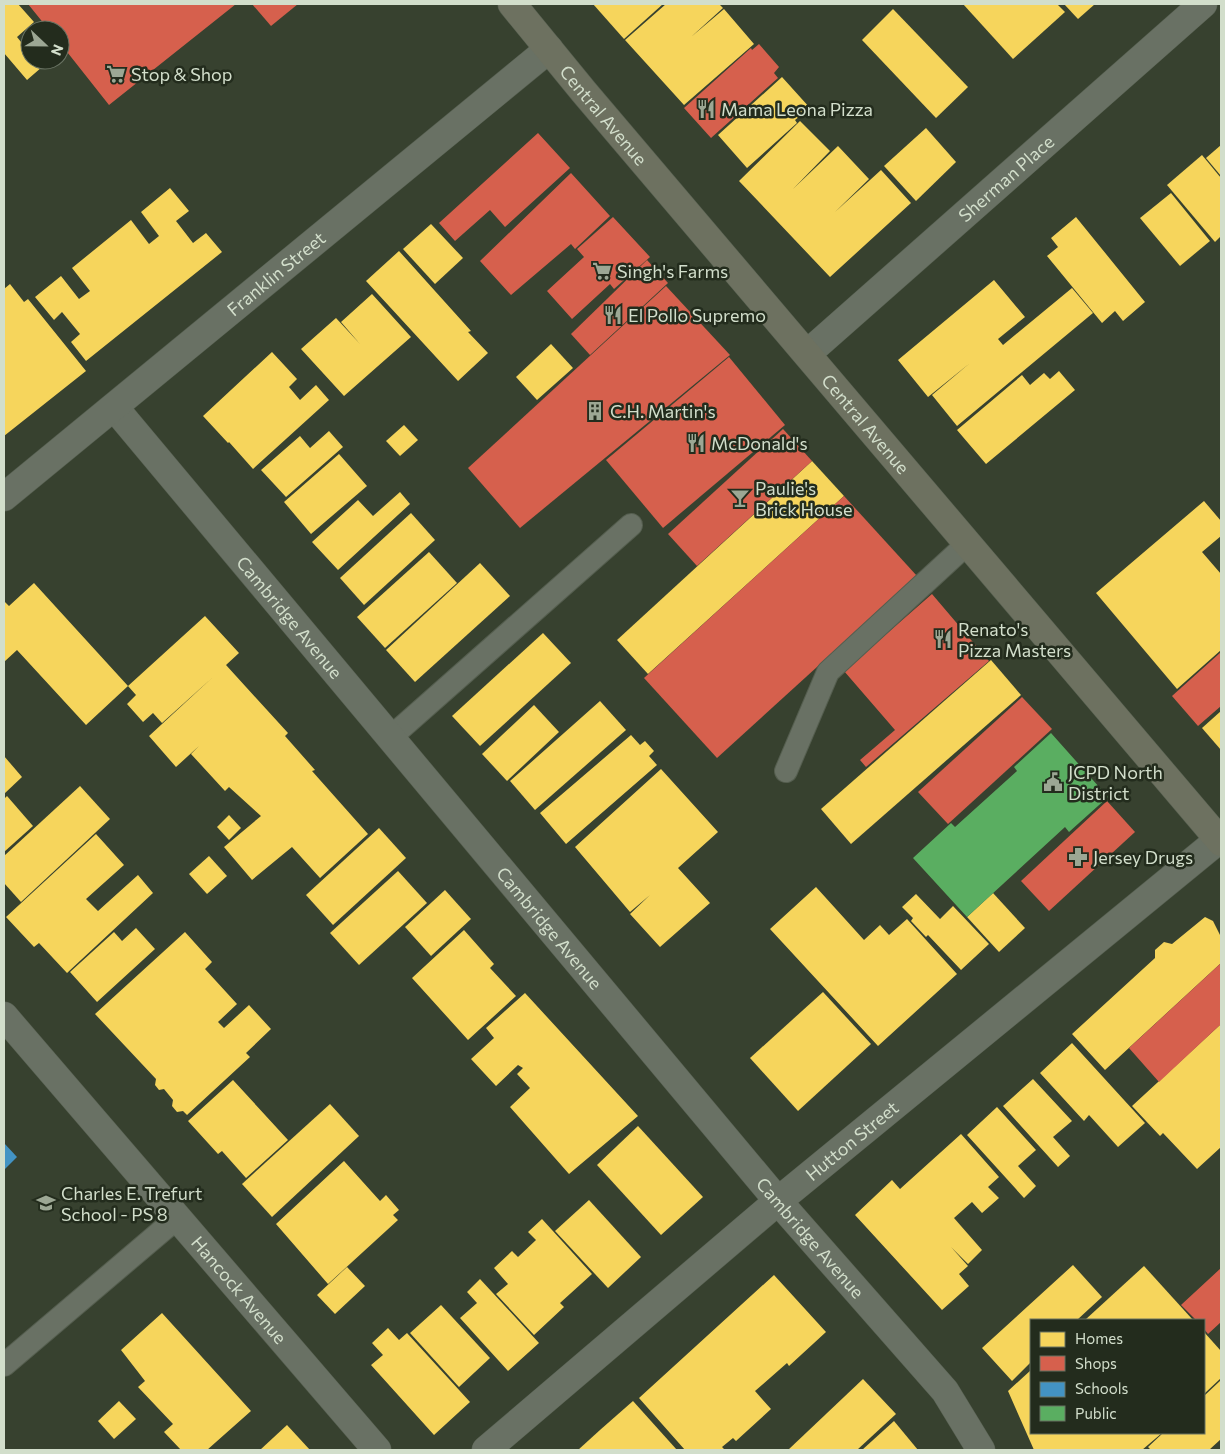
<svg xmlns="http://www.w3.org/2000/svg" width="1225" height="1454" font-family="Commissioner,sans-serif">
<rect width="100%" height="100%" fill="#37412f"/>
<!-- homes -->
<g fill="#f6d55c">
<path d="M4,4h14l16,18 -17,15 13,16v7h6l6,7 -15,13 -23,-27z"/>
<path d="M593,4h70l-39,35z"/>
<path d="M666,4h53l4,4 -32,29 33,-28 30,35 -70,61 -59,-65z"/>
<path d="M963,4h94l8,8 -52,47z"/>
<path d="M1064,4h31l-17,15z"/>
<path d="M893,9l75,78 -32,31 -74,-78z"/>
<path d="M782,77l28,31 -15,12 2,3 -50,45 -29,-33z"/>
<path d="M800,121l30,30 -37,38 45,-43 31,33 -34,33 46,-42 30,33 -81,74 -91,-96z"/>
<path d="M926,128l30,34 -40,39 -32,-35z"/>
<path d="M1221,145v31l-15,-18z"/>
<path d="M1202,155l19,23v58l-6,6 -48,-57z"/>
<path d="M170,188l19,23 -13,10 17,22 13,-10 16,19 -136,109 -15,-19 9,-8 -18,-22 -8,8 -19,-23 26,-21 18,23 11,-8 -18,-23 59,-48 18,24 10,-8 -18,-24z"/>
<path d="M1171,193l39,48 -30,25 -40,-48z"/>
<path d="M1076,217l69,85 -22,19 -8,-10 -13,12 -55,-67 11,-9 -7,-9z"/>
<path d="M431,224l32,34 -28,26 -32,-35z"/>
<path d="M399,251l72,80 -3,1 20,21 -30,28 -92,-100z"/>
<path d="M994,280l31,37 -27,22 5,6 69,-57 21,25 -136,113 -25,-31 38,-32 -42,34 -30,-37z"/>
<path d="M10,284l14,18 4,-3 58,72 -82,65v-147z"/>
<path d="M372,294l39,43 -67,59 -43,-47 35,-31 24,26 -19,-22z"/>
<path d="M551,344l22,24 -36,32 -21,-23z"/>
<path d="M272,352l25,27 -8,8 11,13 16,-15 13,15 -76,69 -24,-27 5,-5 -6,6 -25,-27z"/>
<path d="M1059,371l16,19 -89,74 -29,-34 65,-55 8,10 14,-12 6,6z"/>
<path d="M404,425l14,15 -18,16 -14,-15z"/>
<path d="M329,431l14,16 -57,50 -25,-27 39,-34 10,12z"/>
<path d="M339,454l28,32 -56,48 -27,-32z"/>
<path d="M812,461l32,35 -196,178 -31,-34z"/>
<path d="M400,492l10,12 -72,66 -26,-28 46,-42 15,16z"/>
<path d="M1204,501l17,20v15l-19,16 19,22v76l-44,39 -81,-96z"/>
<path d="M411,513l24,27 -71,65 -24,-27z"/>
<path d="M429,552l28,31 -72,65 -28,-31z"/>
<path d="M480,563l30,33 -95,86 -29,-32z"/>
<path d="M34,583l94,103 -42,39 -69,-75 -13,12v-61l5,5z"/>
<path d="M205,616l34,37 -13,12 62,68 -3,3 30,34 -3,1 56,63 -48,44 -28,-31 -40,33 -28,-33 37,-31 -32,-29 -4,4 -34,-37 8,-8 -23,21 -27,-31 64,-59 -51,46 -9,-10 -10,9 -16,-18 9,-9 -8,-9z"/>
<path d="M543,633l28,30 -91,83 -28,-30z"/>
<path d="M991,660l30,35 -170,149 -30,-35z"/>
<path d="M600,701l26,29 -91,80 -25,-29z"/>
<path d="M534,705l25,27 -52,49 -25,-27z"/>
<path d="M1221,711v39l-19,-22z"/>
<path d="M631,735l9,10 5,-4 9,10 -5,5 8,9 -91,79 -26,-31z"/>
<path d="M4,756l18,21 -18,17z"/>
<path d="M661,769l57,63 -40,36 32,35 -50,44 -30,-33 20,-19 -20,17 -55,-65z"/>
<path d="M80,786l30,33 -89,83 -17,-19v-27z"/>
<path d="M7,796l26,30 -29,26v-53z"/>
<path d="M229,815l12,13 -12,12 -12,-13z"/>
<path d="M379,828l27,30 -73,67 -27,-30z"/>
<path d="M96,834l28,31 -38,34 12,12 40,-36 15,18 -86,80 -28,-30 -5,4 -28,-30z"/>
<path d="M209,856l18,20 -20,18 -18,-20z"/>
<path d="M398,871l29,32 -68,62 -29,-32z"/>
<path d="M816,887l48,53 16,-15 9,10 18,-16 50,55 -79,72 -108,-117z"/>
<path d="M445,890l26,29 -40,37 -26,-29z"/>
<path d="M993,893l32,35 -26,24 -32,-35z"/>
<path d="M916,894l24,25 13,-13 36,38 -28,26 -33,-35 -2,2 -15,-16 2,-3 -11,-11z"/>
<path d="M1205,917l8,4 8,16v26l-116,107 -33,-36 83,-76v-8l9,-8 8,2z"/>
<path d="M136,928l19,21 -58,53 -27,-30 44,-40 8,9z"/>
<path d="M464,930l30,34 -4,4 26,28 -48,44 -56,-62z"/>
<path d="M185,932l27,30 -7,7 32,35 -19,18 6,6 25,-23 22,24 -25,24 4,4 -63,58 -4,-4 -6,1 -5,-6 1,-6 -9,-11 -5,1 -4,-5 1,-6 -61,-65z"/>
<path d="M823,992l48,52 -73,67 -48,-53z"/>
<path d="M525,993l113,123 -69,58 -59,-67 20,-19 -13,-14 6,-6 -5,-3 -22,21 -25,-27 23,-21 -8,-10z"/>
<path d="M1221,1024v123l-24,22 -34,-36 -3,3 -28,-30z"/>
<path d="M1072,1043l73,80 -27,24 -29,-32 -5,6 -44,-48z"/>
<path d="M1033,1079l39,42 -19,16 17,19 -12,11 -55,-61z"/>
<path d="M233,1080l55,60 -42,38 -24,-27 -4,3 -30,-33z"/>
<path d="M330,1104l29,32 -87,81 -30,-33z"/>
<path d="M997,1107l39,43 -18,16 18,20 -12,12 -57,-63z"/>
<path d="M638,1126l65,71 -42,38 -64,-70z"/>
<path d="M961,1134l38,43 -11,10 11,11 -17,15 -10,-11 -18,16 28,32 -14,14 -17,-17 17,19 -9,8 10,12 -27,24 -87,-95 37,-35 8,9z"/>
<path d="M344,1161l36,40 6,-6 13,15 -6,5 5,5 -70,64 -52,-60z"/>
<path d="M589,1200l52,57 -33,31 -53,-57z"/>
<path d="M542,1219l50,55 -32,29 4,4 -30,28 -38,-41 12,-10 -14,-16 18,-17 6,6 18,-17 -8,-8z"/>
<path d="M1073,1265l29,32 -25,23h-46v42l-19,19 -30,-33z"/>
<path d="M1144,1266l49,54h-108z"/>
<path d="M347,1267l18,19 -30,28 -18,-19z"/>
<path d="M774,1275l52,57 -37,34 -2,-3 -32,28 16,18 -35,32 -3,-3 -11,9 3,3h-40l-46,-52z"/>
<path d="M480,1279l59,64 -31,28 -48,-53 17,-15 -10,-11z"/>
<path d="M441,1305l49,53 -31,29 -49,-54z"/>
<path d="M162,1313l89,98 -44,39h-26l-17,-18 9,-8 -35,-37 7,-6 -24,-31z"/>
<path d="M388,1328l11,12 8,-7 63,69 -36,33 -63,-70 12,-10 -11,-12z"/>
<path d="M1204,1332l17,19v27l-17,16z"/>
<path d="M1031,1370v63h131l-20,17h-108l-26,-59z"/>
<path d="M863,1379l33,35 -39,36h-69z"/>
<path d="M1221,1380v59l-12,11h-58l-3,-3 15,-14h41v-37z"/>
<path d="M119,1401l17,18 -22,20 -16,-18z"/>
<path d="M633,1401l44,49h-99l22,-20z"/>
<path d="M894,1421l24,29h-56z"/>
<path d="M287,1425l23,25h-50z"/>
</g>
<!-- shops -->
<g fill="#d6604d">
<path d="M28,4h208l-127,101 -49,-62v-13h-11z"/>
<path d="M252,4h46l-27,22z"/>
<path d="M759,44l20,23 -5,6 4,5 -67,60 -27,-30 67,-60 1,2z"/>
<path d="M538,133l32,35 -65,59 -15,-17 -35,31 -16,-18z"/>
<path d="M571,173l39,43 -35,33 -4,-5 -60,51 -31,-34z"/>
<path d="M613,217l37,40 -36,32 -4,-5 -38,35 -25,-28 37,-34 -7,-8z"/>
<path d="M647,260l21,23 -78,72 -19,-21z"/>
<path d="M666,286l64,69 -210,173 -52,-60z"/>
<path d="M729,357l56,68 -122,103 -57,-68z"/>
<path d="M783,429l29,32 -115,105 -29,-32z"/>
<path d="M844,496l73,80 -200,182 -73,-80z"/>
<path d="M932,594l57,67 -123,106 -6,-7 35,-30 -51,-59z"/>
<path d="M1221,652v54l-23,20 -26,-30z"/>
<path d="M1022,697l30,32 -104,95 -30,-32z"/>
<path d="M1107,801l28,31 -86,79 -28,-30z"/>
<path d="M1221,963v61l-62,58 -30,-34z"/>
<path d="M1221,1268v54l-13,12 -4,-5v-9h-8l-15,-15z"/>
</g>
<!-- schools -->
<path fill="#4393c3" d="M4,1143l13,14 -13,13z"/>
<!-- public -->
<path fill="#5aae61" d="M1051,733l57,64 -39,35 -4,-5 -98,90 -54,-59 38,-35 4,4 62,-56 -3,-4z"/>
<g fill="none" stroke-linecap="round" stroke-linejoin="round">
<!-- service casing -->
<g stroke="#555e4f" stroke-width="24">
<g id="service">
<path d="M391,737l240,-212"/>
<path d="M786,771l42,-99 139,-128"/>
<path d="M4,1365l173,-147"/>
</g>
</g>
<!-- minor casing -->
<g stroke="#555e4f" stroke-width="29">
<g id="minor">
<path id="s1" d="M808,353l395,-349"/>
<path id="s2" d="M114,407l664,794 167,190 36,59"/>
<path id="s3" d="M4,497l545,-448"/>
<path id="s4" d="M4,1016l373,434"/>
<path id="s5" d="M486,1450l292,-249 443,-363"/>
</g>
</g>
<!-- secondary casing -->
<g stroke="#555e4f" stroke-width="29">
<g id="secondary">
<path id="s6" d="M512,4l72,88 637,750"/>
</g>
</g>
<!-- service -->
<use href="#service" stroke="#697164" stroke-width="22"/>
<!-- minor -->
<use href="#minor" stroke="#697164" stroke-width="28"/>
<!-- secondary -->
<use href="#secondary" stroke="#6d7160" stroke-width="28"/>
</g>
<!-- icons -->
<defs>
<g id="supermarket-bare" transform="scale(1.5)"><path d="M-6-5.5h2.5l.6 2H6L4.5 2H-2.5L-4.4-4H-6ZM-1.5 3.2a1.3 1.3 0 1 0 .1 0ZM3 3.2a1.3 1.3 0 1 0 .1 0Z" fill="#9ca794" stroke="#232c1d" stroke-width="2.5" paint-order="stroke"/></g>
<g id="restaurant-bare" transform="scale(1.5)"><path d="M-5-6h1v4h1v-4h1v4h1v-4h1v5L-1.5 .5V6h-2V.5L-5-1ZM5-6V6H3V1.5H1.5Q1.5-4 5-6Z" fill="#9ca794" stroke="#232c1d" stroke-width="2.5" paint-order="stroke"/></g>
<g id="building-bare" transform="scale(1.5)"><path d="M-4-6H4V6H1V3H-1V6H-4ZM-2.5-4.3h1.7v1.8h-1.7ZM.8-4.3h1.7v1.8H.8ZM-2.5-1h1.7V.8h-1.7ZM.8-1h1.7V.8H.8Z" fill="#9ca794" stroke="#232c1d" stroke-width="2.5" paint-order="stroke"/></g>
<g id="bar-bare" transform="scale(1.5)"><path d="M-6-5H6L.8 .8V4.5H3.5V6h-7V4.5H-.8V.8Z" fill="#9ca794" stroke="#232c1d" stroke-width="2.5" paint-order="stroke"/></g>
<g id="civic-bare" transform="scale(1.5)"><path d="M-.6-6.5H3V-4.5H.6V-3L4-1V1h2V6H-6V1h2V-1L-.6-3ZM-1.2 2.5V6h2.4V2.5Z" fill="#9ca794" stroke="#232c1d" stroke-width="2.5" paint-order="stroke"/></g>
<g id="pharmacy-bare" transform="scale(1.5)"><path d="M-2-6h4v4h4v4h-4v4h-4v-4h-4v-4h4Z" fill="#9ca794" stroke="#232c1d" stroke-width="2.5" paint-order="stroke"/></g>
<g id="school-bare" transform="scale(1.5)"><path d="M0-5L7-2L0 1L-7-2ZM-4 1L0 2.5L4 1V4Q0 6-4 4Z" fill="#9ca794" stroke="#232c1d" stroke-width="2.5" paint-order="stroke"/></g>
</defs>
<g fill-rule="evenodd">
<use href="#supermarket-bare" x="116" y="74"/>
<use href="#restaurant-bare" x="706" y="109"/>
<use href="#supermarket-bare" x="602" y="271"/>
<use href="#restaurant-bare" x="613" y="315"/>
<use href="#building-bare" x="595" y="411"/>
<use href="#restaurant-bare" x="696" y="443"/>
<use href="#bar-bare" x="740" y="498"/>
<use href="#restaurant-bare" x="943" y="639"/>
<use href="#civic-bare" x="1053" y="782"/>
<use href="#pharmacy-bare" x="1078" y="857"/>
<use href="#school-bare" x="46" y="1203"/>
</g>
<g text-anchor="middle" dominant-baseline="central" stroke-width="5" stroke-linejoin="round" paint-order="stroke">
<!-- poi labels -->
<g font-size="18" fill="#d2decb" stroke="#232c1d" text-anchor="start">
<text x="131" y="74">Stop &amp; Shop</text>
<text x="721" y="109">Mama Leona Pizza</text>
<text x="617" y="271">Singh's Farms</text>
<text x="628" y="315">El Pollo Supremo</text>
<text x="610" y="411">C.H. Martin's</text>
<text x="711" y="443">McDonald's</text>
<text x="755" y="488">Paulie's<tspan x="755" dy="21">Brick House</tspan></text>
<text x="958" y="629">Renato's<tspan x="958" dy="21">Pizza Masters</tspan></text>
<text x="1068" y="772">JCPD North<tspan x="1068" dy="21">District</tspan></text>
<text x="1093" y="857">Jersey Drugs</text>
<text x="61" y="1193">Charles E. Trefurt<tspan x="61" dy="21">School - PS 8</tspan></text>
</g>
<!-- street labels -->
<g font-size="18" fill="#d2decb" stroke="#232c1d">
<text stroke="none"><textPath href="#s6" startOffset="144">Central Avenue</textPath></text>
<text stroke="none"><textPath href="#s1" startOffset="264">Sherman Place</textPath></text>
<text stroke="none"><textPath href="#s3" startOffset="352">Franklin Street</textPath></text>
<text stroke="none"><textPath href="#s6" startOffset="549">Central Avenue</textPath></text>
<text stroke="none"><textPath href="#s2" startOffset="274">Cambridge Avenue</textPath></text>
<text stroke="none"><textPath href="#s2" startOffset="679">Cambridge Avenue</textPath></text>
<text stroke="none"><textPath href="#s5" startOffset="479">Hutton Street</textPath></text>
<text stroke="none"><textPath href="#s2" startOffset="1084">Cambridge Avenue</textPath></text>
<text stroke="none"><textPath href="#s4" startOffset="361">Hancock Avenue</textPath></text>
</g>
</g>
<!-- border -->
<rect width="1225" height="1454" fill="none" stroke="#d2decb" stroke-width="10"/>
<!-- legend -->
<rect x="1030" y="1319" width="175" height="115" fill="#232c1d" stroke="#697363"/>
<rect x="1040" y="1332" width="25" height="15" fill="#f6d55c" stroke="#697363"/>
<text x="1075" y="1344" font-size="15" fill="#d2decb">Homes</text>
<rect x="1040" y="1356" width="25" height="15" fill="#d6604d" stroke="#697363"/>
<text x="1075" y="1369" font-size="15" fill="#d2decb">Shops</text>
<rect x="1040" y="1382" width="25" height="15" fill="#4393c3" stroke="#697363"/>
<text x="1075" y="1394" font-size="15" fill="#d2decb">Schools</text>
<rect x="1040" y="1406" width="25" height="15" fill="#5aae61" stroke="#697363"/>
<text x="1075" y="1419" font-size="15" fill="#d2decb">Public</text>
<!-- north arrow -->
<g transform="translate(45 45) rotate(112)"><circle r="24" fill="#232c1d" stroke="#697363"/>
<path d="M0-4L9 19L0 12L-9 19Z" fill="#9ca794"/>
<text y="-8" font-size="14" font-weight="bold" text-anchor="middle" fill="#d2decb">N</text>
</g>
</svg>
